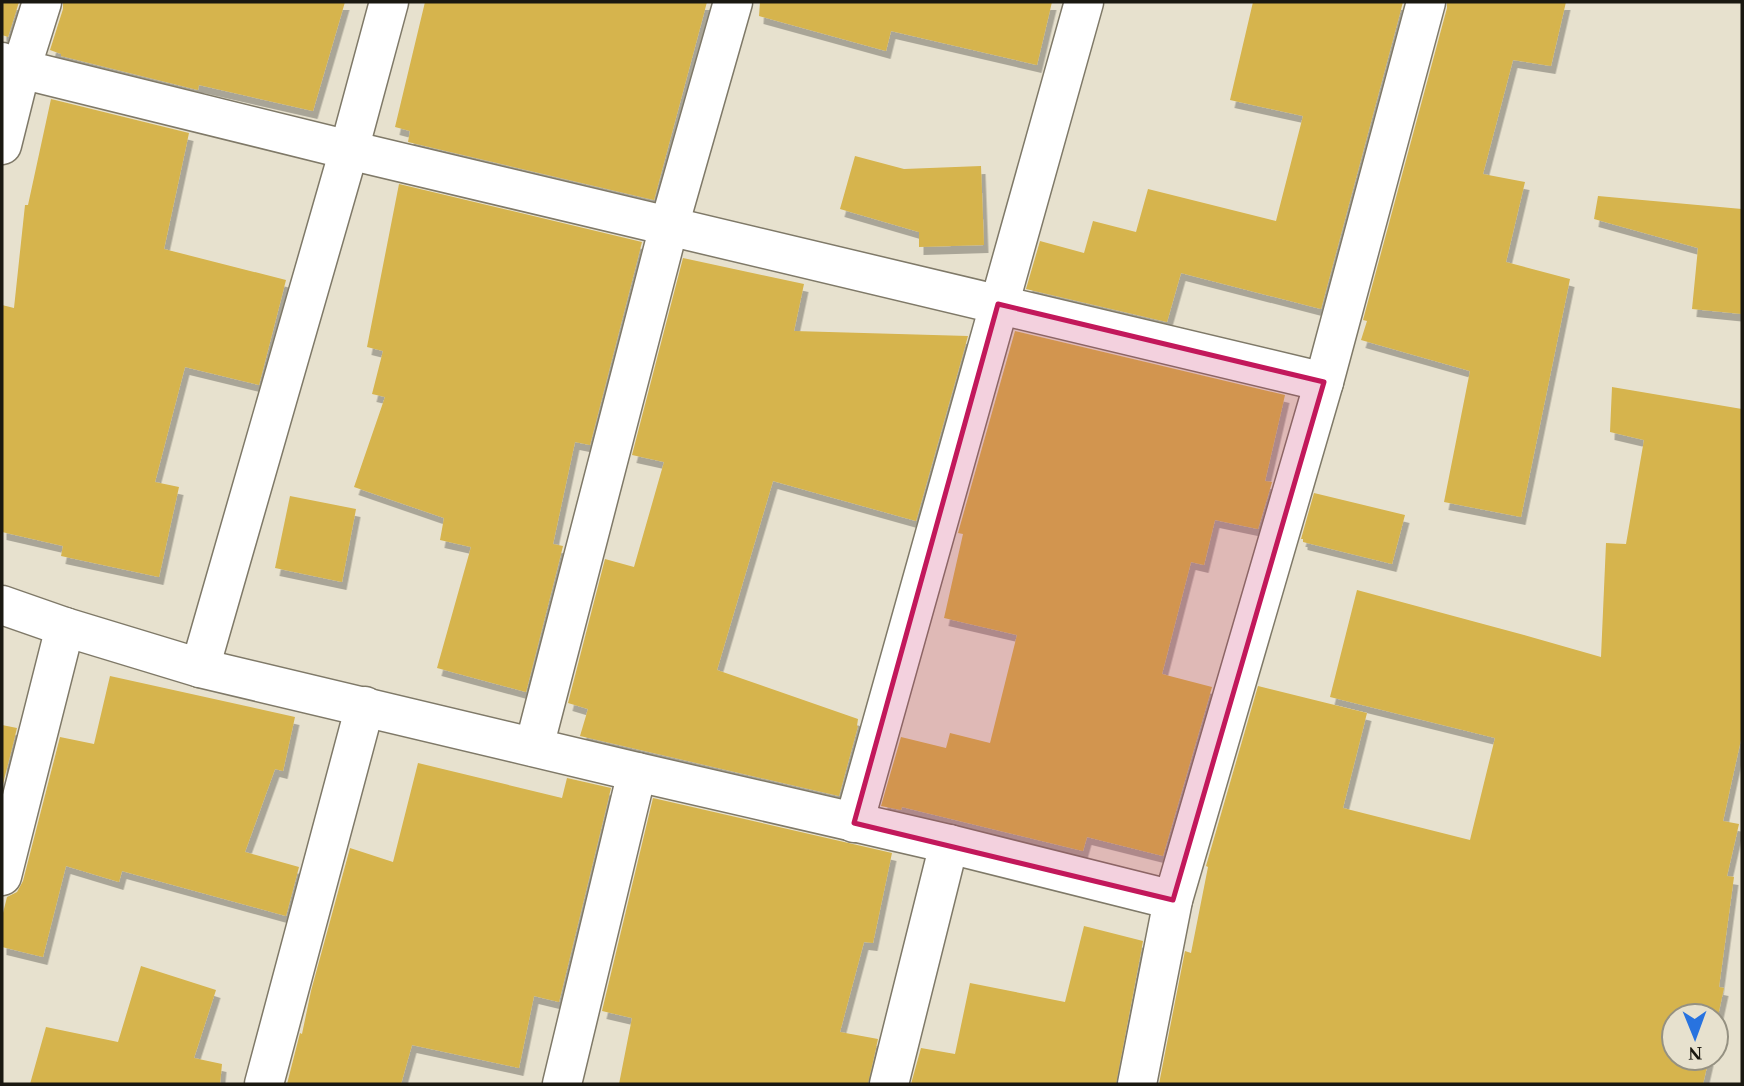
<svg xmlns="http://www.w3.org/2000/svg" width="1744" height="1086" font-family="Georgia,serif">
<defs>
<filter id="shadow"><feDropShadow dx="4.5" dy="8" stdDeviation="0" flood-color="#0004"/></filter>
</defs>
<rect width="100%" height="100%" fill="#e7e1ce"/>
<!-- building -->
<g fill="#d6b44d" filter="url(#shadow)">
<path d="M2,2h17l-11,35 -6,-2z"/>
<path d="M63,2h282l-32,109 -114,-26 -1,5 -137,-34v-2l-11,-4 13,-41z"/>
<path d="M425,2h282l-53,198 -246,-58 2,-11 -15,-4z"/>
<path d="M760,2h292l-15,63 -146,-34 -5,20 -127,-35z"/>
<path d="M1253,2h150l-82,307 -140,-36 -14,49 -141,-33 14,-48 44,12 9,-32 43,11 12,-43 128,32 27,-105 -73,-16z"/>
<path d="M1447,2h119l-15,64 -38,-6 -30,114 42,8 -19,80 64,17 -49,238 -77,-15 26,-131 -109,-31 6,-19 -4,-1 84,-312z"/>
<path d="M51,99l138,34 -25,116 122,31 -27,105 -74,-18 -30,115 24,5 -20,90 -98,-21 2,-10 -61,-14v-227l12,3 11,-103h3z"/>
<path d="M855,156l49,13 77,-3 3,79 -65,2v-15l-79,-23z"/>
<path d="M399,184l243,58 -52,203 -15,-3 -22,102 10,2 -37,146 -89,-24 34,-121 -31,-7 4,-22 -90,-31 31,-90 -13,-3 11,-43 -16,-4z"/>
<path d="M1598,196l144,13v105l-50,-5 6,-61 -104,-29z"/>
<path d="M683,258l121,26 -10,47 174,5 -52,185 -143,-40 -56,189 141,49 -1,7h1l-19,70 -259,-60 8,-27 -20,-6 37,-144 29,8 30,-105 -32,-7z"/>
<path d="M1015,331l270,64 -20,86 7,1 -14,47 -43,-9 -11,45 -13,-3 -29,112 50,13 -49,169 -76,-19 -4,14 -181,-44 -1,3 -20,-4 20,-69 45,11 4,-15 40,10 27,-108 -73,-17 19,-84 -5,-1z"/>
<path d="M1612,387l130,22v326l-19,86 16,3 -12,52 7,1 -15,110 5,1 -8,37v-9h-42v42h35l-6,26h-544l26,-133 6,2 17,-86 -2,-1 52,-180 109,27 -24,95 127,32 25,-102 -165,-41 27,-107 167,45 77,22 5,-114 20,1 18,-104 -34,-8z"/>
<path d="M1314,493l91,22 -13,49 -89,-22v-3h-2z"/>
<path d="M290,496l66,13 -14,73 -67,-14z"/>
<path d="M110,676l185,41 -12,54 -8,-2 -30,83 54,15 -13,49 -164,-45 -3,11 -53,-16 -23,91 -41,-10v-30l5,-20 10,-5 6,-11 37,-144 34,7z"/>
<path d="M2,725l15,3 -15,60z"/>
<path d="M418,763l144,35 5,-20 44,10 -52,214 -25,-6 -15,72 -107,-23 -11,39h-114l13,-51 2,1 9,-43 39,-143 43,14z"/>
<path d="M653,798l239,55 -19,90 -9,-1 -24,90 38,7 -10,45h-249l13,-66 -30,-7z"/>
<path d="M1084,926l59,15 -27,143h-205l10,-36 34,6 15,-71 95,19z"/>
<path d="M141,966l75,24 -22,68 28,6 -2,20h-190l16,-57 72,15z"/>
</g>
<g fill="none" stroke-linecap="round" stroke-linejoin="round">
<!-- street casing -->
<g stroke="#7f7968" stroke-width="41">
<g id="street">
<path d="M2,62l19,7 328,81 975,232"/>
<path d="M2,145l19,-76 21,-67"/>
<path d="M2,605l63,22 135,41 437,104 312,72 224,56"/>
<path d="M200,668l149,-518 40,-148"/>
<path d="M534,747l135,-521 64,-224"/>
<path d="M854,823l230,-821"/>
<path d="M2,876l63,-249"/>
<path d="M264,1084l101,-378"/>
<path d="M562,1084l75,-312"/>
<path d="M889,1084l60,-240"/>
<path d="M1137,1084l36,-184 151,-518 102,-380"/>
</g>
</g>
<!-- street -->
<use href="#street" stroke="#fff" stroke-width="38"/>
</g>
<!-- marked area -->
<path fill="#c2185b" fill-opacity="0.2" stroke="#c2185b" stroke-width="5" stroke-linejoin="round" d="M998,304l326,78 -151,518 -319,-77z"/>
<!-- border -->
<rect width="1744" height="1086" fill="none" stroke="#1a1811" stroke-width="7"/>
<!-- north arrow -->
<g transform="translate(1695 1037) rotate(179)"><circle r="33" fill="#e7e1ce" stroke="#959182" stroke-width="2"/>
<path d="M0-5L12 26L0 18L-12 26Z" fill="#2873df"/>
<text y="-10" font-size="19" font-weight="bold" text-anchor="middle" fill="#1a1811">N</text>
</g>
</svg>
